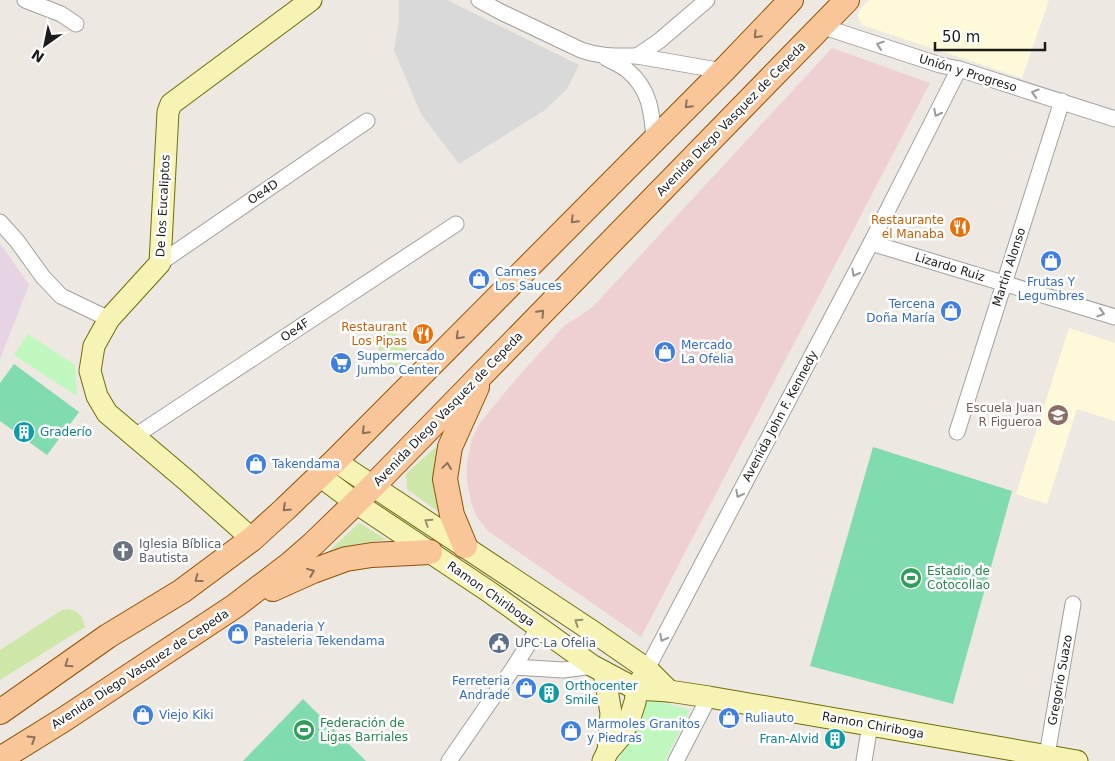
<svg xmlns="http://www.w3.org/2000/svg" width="1115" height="761" font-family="'DejaVu Sans',sans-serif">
<rect width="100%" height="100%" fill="#ede8e1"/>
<!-- residential -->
<path fill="#dad9d9" d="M399,0h48l132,65 -12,24 -22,21 -86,54 -38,-50 -27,-64 5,-29z"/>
<!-- commercial -->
<path fill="#eed0d2" d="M832,48l98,35 -289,554 -153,-106 -12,-15 -5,-14 -4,-21v-19l5,-23 7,-15 37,-45 49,-54 13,-8 13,-9 11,-11z"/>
<!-- industrial -->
<path fill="#e6d3e4" d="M0,244l2,2 27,39 -29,74z"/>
<!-- education -->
<g fill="#fefad9">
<path d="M869,0h180l-27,78 -160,-53 -3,-5 -1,-6 3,-6z"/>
<path d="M1069,328l46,15v78l-38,-12 -30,95 -31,-10z"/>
</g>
<!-- grass -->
<g fill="#cde7a8">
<path d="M390,325l20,29c-5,5 -12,14 -20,12l-19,-28z"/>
<path d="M436,447l-1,31 5,35 -33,-24 -1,-15z"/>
<path d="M359,523l28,17c-21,2 -41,5 -60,13z"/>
<path d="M68,609c11,2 15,7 17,18l-85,53v-30l62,-40z"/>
</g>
<!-- park -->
<g fill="#c0f7be">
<path d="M28,334l47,31 2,31 -63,-41z"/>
<path d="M645,698l45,12 -25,51h-47z"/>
</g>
<!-- pitch -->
<g fill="#80dbae">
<path d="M14,364l65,48 -32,43 -47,-34v-38z"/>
<path d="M873,447l139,44 -59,213 -143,-38z"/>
<path d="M303,699l63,62h-123z"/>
</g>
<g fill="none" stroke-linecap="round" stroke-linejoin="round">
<!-- street casing -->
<g stroke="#a0a0a0" stroke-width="17">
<g id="street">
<path d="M25,0l36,14 15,10"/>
<path d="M479,0l20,11 82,39c20,7 36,6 56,6l86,15"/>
<path d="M821,26l119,39 19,4 156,50"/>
<path d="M637,56l22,-15 48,-41"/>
<path d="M606,58c7,4 15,7 21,12 23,19 25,42 27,69"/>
<path d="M0,222l17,19 26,36 18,19 48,23"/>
<path d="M871,243l244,74"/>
<path d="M160,263l207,-142"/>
<path d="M957,432l105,-331"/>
<path d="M135,436l321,-212"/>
<path d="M514,667l25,-40"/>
<path d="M647,669l224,-426 88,-174"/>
<path d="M1047,755l26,-151"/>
<path d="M449,761l65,-94 49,3 30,-4"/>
<path d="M676,761l33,-64"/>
<path d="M864,761l6,-36"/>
</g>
</g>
<!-- secondary casing -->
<g stroke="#6e6e07" stroke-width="23">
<g id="secondary">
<path d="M335,461l257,170 55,38 22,22"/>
<path d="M320,476l36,27 132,88 105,75 43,23 33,2 40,6 368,64"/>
<path d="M252,539l-66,-59 -79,-67 -10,-17 -7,-25 4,-25 15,-27 51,-56 8,-151 3,-8 140,-104"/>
<path d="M604,672l7,41 -3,38"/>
<path d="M603,761l5,-10 13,-15 8,-15 6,-19 1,-6v-7l6,-11"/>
</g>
</g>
<!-- primary casing -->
<g stroke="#8f5204" stroke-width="26">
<g id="primary">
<path d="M465,546l-13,-31 -7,-36 5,-32 27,-60"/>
<path d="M273,589l40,-18 33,-12 26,-4 58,-3"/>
<path d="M0,712l108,-76 74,-45 70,-52 33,-30 50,-48 388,-390 68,-71"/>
<path d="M0,759l63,-39 172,-114 55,-42 23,-20 60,-58 474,-486"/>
</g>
</g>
<!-- street -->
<use href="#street" stroke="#fff" stroke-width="15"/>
<!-- secondary -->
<use href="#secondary" stroke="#f7f3b5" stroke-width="21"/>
<!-- primary -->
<use href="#primary" stroke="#f9c69a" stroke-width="24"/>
</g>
<!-- one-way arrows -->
<defs><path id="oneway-chevron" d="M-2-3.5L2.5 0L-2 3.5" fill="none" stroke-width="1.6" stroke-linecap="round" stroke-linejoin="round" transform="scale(1.25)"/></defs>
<g stroke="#8a715b">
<use href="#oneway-chevron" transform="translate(757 35) rotate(134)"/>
<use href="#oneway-chevron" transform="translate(688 105) rotate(135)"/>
<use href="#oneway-chevron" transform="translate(574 220) rotate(135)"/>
<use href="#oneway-chevron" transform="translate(541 313) rotate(-46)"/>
<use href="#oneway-chevron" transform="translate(459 336) rotate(135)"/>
<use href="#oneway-chevron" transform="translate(365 431) rotate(135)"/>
<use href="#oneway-chevron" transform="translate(447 466) rotate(-82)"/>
<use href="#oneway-chevron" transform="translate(286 508) rotate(137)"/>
<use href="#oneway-chevron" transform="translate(311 572) rotate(-22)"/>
<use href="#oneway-chevron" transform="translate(198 579) rotate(144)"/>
<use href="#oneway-chevron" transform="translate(68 664) rotate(145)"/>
<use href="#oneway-chevron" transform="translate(32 739) rotate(-32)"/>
</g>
<g stroke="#999">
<use href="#oneway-chevron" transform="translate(880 45) rotate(-162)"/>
<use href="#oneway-chevron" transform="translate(1035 93) rotate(-163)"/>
<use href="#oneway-chevron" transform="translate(937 113) rotate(117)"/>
<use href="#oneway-chevron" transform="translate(855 273) rotate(118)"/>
<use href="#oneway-chevron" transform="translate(1101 313) rotate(17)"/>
<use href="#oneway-chevron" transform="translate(739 494) rotate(118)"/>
<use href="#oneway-chevron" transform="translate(663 638) rotate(118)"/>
</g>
<g stroke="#949270">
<use href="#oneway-chevron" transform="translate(428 522) rotate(-146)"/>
<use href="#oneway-chevron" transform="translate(578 622) rotate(-146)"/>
</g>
<!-- icons -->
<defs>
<g id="restaurant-disc" transform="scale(1.125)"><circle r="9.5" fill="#e8710a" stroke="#fff"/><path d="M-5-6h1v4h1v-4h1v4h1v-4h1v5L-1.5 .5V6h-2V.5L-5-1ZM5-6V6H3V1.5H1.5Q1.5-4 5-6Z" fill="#fff"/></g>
<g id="shop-disc" transform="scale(1.125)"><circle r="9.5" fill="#3f7fe0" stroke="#fff"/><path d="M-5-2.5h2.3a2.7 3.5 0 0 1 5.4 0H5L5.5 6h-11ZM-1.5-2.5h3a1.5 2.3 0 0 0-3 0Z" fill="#fff"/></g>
<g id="supermarket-disc" transform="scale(1.125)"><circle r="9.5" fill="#3f7fe0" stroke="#fff"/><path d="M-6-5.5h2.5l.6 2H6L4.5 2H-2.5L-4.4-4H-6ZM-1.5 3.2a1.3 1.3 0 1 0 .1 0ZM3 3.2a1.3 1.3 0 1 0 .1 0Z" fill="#fff"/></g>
<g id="school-disc" transform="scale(1.125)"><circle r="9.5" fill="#8d6e63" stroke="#fff"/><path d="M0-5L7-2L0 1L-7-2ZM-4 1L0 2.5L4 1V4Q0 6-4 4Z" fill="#fff"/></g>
<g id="building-disc" transform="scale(1.125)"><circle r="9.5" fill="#0f9aa8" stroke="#fff"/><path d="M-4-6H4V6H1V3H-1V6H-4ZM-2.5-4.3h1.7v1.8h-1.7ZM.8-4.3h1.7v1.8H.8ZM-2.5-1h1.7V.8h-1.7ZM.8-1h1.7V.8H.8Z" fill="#fff"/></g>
<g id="church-disc" transform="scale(1.125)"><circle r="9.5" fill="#6b7280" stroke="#fff"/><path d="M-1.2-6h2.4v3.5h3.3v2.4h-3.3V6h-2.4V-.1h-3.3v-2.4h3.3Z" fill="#fff"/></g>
<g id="stadium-disc" transform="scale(1.125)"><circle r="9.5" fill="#2e9e5b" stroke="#fff"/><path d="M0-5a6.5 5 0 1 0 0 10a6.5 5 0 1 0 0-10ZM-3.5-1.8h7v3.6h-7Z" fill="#fff"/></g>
<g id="civic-disc" transform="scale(1.125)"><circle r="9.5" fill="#5c6f8a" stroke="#fff"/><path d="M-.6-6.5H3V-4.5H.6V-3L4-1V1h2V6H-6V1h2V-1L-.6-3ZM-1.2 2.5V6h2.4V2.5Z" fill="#fff"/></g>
</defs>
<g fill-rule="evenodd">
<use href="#restaurant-disc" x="960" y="227"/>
<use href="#shop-disc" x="1051" y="261"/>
<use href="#shop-disc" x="479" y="279"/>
<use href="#shop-disc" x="951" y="311"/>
<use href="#restaurant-disc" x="423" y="334"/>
<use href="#shop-disc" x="665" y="352"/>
<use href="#supermarket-disc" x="341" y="363"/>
<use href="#school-disc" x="1058" y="415"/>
<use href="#building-disc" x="24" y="432"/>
<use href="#shop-disc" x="256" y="464"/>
<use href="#church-disc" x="123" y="551"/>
<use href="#stadium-disc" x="911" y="578"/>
<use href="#shop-disc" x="238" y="634"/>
<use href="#civic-disc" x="499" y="643"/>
<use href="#shop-disc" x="526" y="688"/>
<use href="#building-disc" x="549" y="693"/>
<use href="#shop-disc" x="143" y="715"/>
<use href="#shop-disc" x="729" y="718"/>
<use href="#stadium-disc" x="304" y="730"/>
<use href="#shop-disc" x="571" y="731"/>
<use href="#building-disc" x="835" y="739"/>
</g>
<g text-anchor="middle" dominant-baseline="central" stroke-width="5" stroke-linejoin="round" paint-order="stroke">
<!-- street labels -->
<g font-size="12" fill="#1c1c1c" stroke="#fff">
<text transform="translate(968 73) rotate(17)">Unión y Progreso</text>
<text transform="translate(731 119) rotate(-46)">Avenida Diego Vasquez de Cepeda</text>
<text transform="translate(263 192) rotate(-34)">Oe4D</text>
<text transform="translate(163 206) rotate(-87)">De los Eucaliptos</text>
<text transform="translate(950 267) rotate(17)">Lizardo Ruiz</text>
<text transform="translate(1009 267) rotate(-72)">Martin Alonso</text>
<text transform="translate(295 330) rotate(-33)">Oe4F</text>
<text transform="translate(448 409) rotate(-46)">Avenida Diego Vasquez de Cepeda</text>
<text transform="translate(780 416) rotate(-62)">Avenida John F. Kennedy</text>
<text transform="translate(491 594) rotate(35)">Ramon Chiriboga</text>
<text transform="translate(140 669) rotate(-33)">Avenida Diego Vasquez de Cepeda</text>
<text transform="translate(1060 680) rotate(-80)">Gregorio Suazo</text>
<text transform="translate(873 725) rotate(10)">Ramon Chiriboga</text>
</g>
<!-- food labels -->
<g font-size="12" fill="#c56008" stroke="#fff" text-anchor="end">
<text x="944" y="220">Restaurante<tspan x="944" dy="14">el Manaba</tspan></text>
<text x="407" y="327">Restaurant<tspan x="407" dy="14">Los Pipas</tspan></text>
</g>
<!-- shop labels -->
<g font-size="12" fill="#366cbe" stroke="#fff" text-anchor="start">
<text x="495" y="272">Carnes<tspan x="495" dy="14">Los Sauces</tspan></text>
<text x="1051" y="282" text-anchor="middle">Frutas Y<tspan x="1051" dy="14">Legumbres</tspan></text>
<text x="935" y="304" text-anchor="end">Tercena<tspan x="935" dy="14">Doña María</tspan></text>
<text x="681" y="345">Mercado<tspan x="681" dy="14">La Ofelia</tspan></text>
<text x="357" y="356">Supermercado<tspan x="357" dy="14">Jumbo Center</tspan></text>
<text x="272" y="464">Takendama</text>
<text x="254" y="627">Panaderia Y<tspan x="254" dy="14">Pasteleria Tekendama</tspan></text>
<text x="510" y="681" text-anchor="end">Ferreteria<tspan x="510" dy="14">Andrade</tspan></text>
<text x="159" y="715">Viejo Kiki</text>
<text x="745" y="718">Ruliauto</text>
<text x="587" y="724">Marmoles Granitos<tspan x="587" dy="14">y Piedras</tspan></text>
</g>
<!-- education labels -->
<g font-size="12" fill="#785e54" stroke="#fff" text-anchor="end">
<text x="1042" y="408">Escuela Juan<tspan x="1042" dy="14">R Figueroa</tspan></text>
</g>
<!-- culture labels -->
<g font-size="12" fill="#0d838f" stroke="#fff" text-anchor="start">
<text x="40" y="432">Graderío</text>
<text x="565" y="686">Orthocenter<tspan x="565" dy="14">Smile</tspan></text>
<text x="819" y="739" text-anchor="end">Fran-Alvid</text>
</g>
<!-- worship labels -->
<g font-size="12" fill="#5b616d" stroke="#fff" text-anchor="start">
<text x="139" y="544">Iglesia Bíblica<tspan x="139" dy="14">Bautista</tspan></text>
</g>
<!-- leisure labels -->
<g font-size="12" fill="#27864d" stroke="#fff" text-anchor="start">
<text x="927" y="571">Estadio de<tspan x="927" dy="14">Cotocollao</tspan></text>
<text x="320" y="723">Federación de<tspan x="320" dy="14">Ligas Barriales</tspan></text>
</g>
<!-- service labels -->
<g font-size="12" fill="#4e5e75" stroke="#fff" text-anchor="start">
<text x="515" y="643">UPC La Ofelia</text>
</g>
</g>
<!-- north arrow -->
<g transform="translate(45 45) rotate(213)" stroke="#ffffff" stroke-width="4" paint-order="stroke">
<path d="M0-4L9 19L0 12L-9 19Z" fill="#1c1c1c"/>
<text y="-8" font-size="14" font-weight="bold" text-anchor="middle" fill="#1c1c1c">N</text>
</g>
<!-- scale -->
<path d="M935 42v8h110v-8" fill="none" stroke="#1c1c1c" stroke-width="2.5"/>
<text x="942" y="42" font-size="15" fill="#1c1c1c" stroke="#ffffff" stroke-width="4" paint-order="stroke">50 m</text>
</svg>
